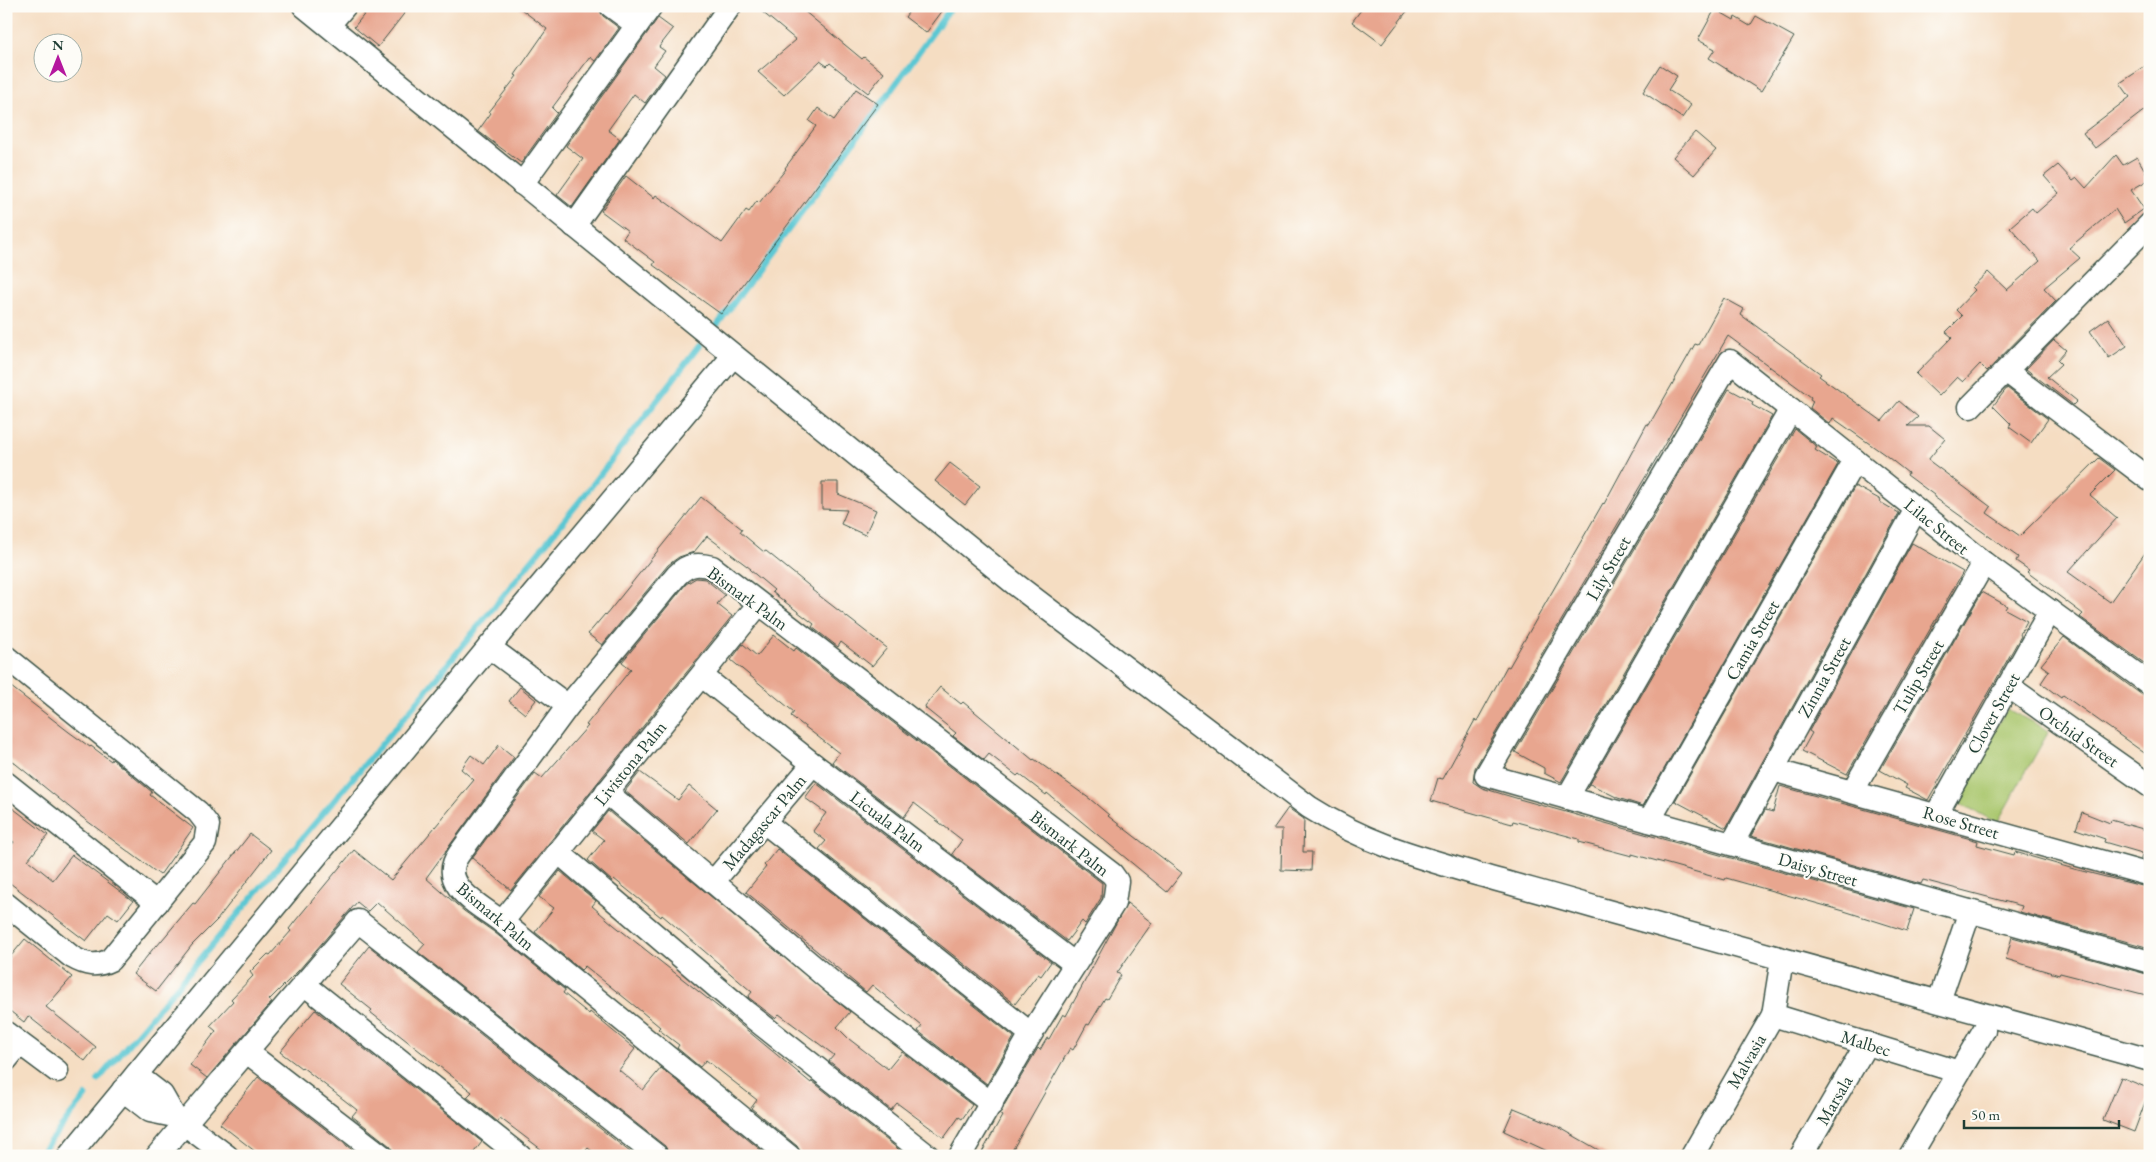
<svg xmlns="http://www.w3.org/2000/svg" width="2156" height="1162" font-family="'EB Garamond',serif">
<rect width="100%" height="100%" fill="#fdfcf7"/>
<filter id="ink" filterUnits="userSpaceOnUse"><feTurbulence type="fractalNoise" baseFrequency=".02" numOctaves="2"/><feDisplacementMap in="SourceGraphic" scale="10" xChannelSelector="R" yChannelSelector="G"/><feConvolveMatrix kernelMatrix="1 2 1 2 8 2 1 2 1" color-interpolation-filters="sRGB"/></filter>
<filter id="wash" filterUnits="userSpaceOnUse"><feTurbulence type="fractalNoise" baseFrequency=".0096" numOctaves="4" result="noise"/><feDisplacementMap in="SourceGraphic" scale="20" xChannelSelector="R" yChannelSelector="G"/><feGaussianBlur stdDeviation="1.12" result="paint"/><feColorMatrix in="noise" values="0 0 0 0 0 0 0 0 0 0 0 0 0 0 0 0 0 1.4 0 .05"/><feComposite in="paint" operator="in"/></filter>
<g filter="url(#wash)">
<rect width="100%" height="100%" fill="#f5ddc2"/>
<!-- green -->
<path fill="#aac76e" stroke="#648251" d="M2007,709l42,22 -52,92 -41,-22z"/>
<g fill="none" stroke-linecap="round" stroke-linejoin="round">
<!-- stream -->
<g stroke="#5bc7d3" stroke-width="6">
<path d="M715,328l133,-178 104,-144"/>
<path d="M98,1080l315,-373 170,-210 116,-151"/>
<path d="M38,1156l48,-60"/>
</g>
</g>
<g id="blocks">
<!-- building -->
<g fill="#e8a68f">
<path d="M371,6h39l-32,41 -24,-20z"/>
<path d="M517,6h81l5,10 16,12 -24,33 -5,-4 -38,51 5,5 -36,50 -43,-32 13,-18 -2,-1 28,-36 -2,-1 32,-46z"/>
<path d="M755,6h43l64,53 2,-2 20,16 -16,20 -38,-30 -3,3 -7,-5 -36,34 -26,-23 38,-32z"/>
<path d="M913,6h33l-20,27 -21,-16z"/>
<path d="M1364,6h47l-29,38 -30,-22z"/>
<path d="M1715,9l19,11 1,-3 15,9 6,-10 38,21 -33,54 -52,-33 6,-9 -17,-9z"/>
<path d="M658,18l15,11 -14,18 6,4 -11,15 11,9 -20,28 -11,-9 -26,36 12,9 -48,68 -15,-12 26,-36 -17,-13z"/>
<path d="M2150,63v43l-55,42 -12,-15 47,-36 -10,-14z"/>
<path d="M1660,65l17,11 -9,14 23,15 -9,13 -39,-26z"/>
<path d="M856,89l22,15 -157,210 -68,-49 2,-3 -32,-24 5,-7 -27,-20 25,-35 28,22 2,-3 66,48 24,-33 3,2 8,-11 2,2 27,-34 -1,-1 31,-42 -7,-5 9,-13 16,12z"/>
<path d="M1695,132l21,18 -22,25 -21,-18z"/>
<path d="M2116,155l7,10 14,-8 13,22 -19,11 13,19 -20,14 -9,-14 -46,39 11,10 -36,30 12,13 -69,70 -7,-7 -17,18 -6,-5 -18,19 -23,-22 36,-37 -6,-5 16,-16 -6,-6 19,-20 -3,-3 16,-15 19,18 33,-29 -30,-34 22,-19 4,5 23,-20 -15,-17 14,-11 15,16 4,-3 9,10z"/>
<path d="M1724,298l20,11 -3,6 80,59 -2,2 63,45 17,-20 19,16 -10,9h21l16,13 -17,21 63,47 -4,6 33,23 79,-78 16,12 -25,25 27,23 -49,54 42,30 40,-56v108l-6,9 -64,-46 3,-3 -56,-42 2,-2 -13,-9 2,-4 -84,-60v-2l-27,-20 1,-2 -24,-19 -51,-36 -3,6 -20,-16 3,-7 -3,-2 1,-2 -83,-61 -253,432 -2,14 9,6 37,11 395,110 -7,22 -63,-20 -118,-33 -1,2 -93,-26v2l-53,-14v-3l-66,-18 -1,3 -25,-7 -56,-16 7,-23 5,1 32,-59 2,1 30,-55 2,1 94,-164 1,1 43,-80 2,1 46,-81 3,1z"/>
<path d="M2108,318l19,28 -18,12 -19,-27z"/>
<path d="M2054,340l12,10 -9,10 4,4 -14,13 30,24 -4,4 -47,-36z"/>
<path d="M2007,388l41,31 -17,24 -22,-16 2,-3 -18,-18z"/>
<path d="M1729,389l24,13 -1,3 20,11 -211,366 -17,-9v-5l-29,-16z"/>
<path d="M1795,429l22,18 -2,3 23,14 -195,342 -25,-8 -28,-14z"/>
<path d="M950,463l30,23 -15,19 -30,-24z"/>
<path d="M822,482h16v12l38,16 -11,25 -24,-11 6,-14 -25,-1z"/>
<path d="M1855,486l26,14 -1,2 19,11 -173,315 -51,-27z"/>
<path d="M701,497l41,32 -2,3 24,20 2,-1 47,38 -1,1 75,58 -15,18 -31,-24 -3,5 -26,-20 2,-3 -42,-32 2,-2 -24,-20 1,-1 -44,-33 -13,16 -15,5 -11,8 -66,80 -14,-11 17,-20 1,1z"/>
<path d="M1912,543l51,29 -116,202 -45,-23 10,-18 -3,-2z"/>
<path d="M696,578l9,1 20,16 -8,9 15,12 -221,274 -39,-32 63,-85 7,5 46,-52 -2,-1 45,-56 -9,-7 64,-78z"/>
<path d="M1982,592l25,14 -2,3 22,12 -7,13 1,2 -93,164 -23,-12 2,-3 -27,-15z"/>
<path d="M774,635l20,16 2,-3 306,235 -1,15 -16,26 -3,-3 -15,20 -115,-87 10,-14 -48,-37 -10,14 -72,-55 7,-9 -48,-37 3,-4 -63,-52 12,-16 14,12z"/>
<path d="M2064,637l78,58 8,2v60l-87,-62 -2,3 -20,-15 8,-12 -8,-6z"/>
<path d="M6,683l63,49 21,15 1,-1 20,15 1,-2 40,33 -2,3 43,33 -33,47 -81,-60 -73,-59z"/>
<path d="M520,687l16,13 -11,14 -16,-13z"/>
<path d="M940,687l21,17 2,-2 70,58 1,-1 56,40 19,16 -1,1 74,57 -15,19 -120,-99 -1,2 -27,-21 -2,2 -28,-22 -5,6 -31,-24 3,-3 -30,-24 -1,-3z"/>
<path d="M499,745l15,12 -88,121 38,33 30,21 71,58 -2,3 26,21 1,-2 45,37 -16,21 24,20 18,-22 107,88h-98l-5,-10 -247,-194 7,-8 -48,-42 -9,9 -11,-9 -58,68 -30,30 3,2 -65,76 -17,-13 26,-34 -6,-5 23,-25 -2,-2 22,-23 -3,-4 18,-18 2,1 21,-24 -2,-2 7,-9 58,-70 37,30 83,-100 -13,-11 10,-14 13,10z"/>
<path d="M640,772l38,28 11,-14 28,23 -28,35 -64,-53z"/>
<path d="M816,783l235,179 -10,14 -3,-2 -23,30 -196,-155 7,-8 -13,-10 13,-18 -21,-15z"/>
<path d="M1780,786l198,55 -1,4 37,10 1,-3 59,17 76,19v60l-130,-36 2,-6 -99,-26 -2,4 -170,-48 14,-26 8,2z"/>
<path d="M6,803l42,32 -20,25 25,20 19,-25 61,46 -15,19 -10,-7 -22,28 -80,-61v-28l8,-10 -8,-6z"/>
<path d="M1288,808l16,11 -1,33h9l-1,19 -30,-1 1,-41h-9z"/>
<path d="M608,811l242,201 -13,15 12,12 39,30 14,-17 70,53 -10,14 -3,-2 -15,21 -47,-35 -6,7 -62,-49 5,-6 -55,-41 -4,4 -27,-21 4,-5 -90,-77 -1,2 -47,-38 -2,2 -24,-21 16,-20 -12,-9z"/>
<path d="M2082,812l28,11 1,-3 39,11v30l-9,-2 1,-6 -38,-11 1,-3 -29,-10z"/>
<path d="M250,834l21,16 -54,70 -25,25 -36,46 -23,-17 23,-29 1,1 36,-43 2,1z"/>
<path d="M777,849l237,188 -27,47 -69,-53 4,-5 -50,-41 -6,7 -120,-100 20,-25 -2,-2z"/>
<path d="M560,871l36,30 -4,5 22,19 117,92 80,66 1,-2 95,75h-105l-5,-10 -46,-38 6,-8 -51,-40 -6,7 -23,-19 2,-3 -21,-16 2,-2 -24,-20 -51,-41 -4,4 -46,-38 19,-24 -15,-11z"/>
<path d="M1127,903l25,20 -35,50 4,2 -14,24 -2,-1 -16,27 -2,-1 -14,26 -3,-2 -61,108h-29l22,-40 -3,-2 39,-66 2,2 7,-12 2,1 14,-25 3,2z"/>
<path d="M2012,937l138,38v21l-90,-23 -1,2 -53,-16z"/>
<path d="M25,939l47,38 -26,30 50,40 -11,14 -57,-45 -4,6 -18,-14v-46z"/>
<path d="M369,946l266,210h-37l-10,-8 -7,8h-31l-50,-38 -2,4 -31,-25 5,-5 -102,-80 2,-2 -33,-26z"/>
<path d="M315,1010l167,132 -11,14h-76l-5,-10 -38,-30 5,-6 -55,-43 -1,1 -21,-16z"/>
<path d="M258,1077l102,79h-99l-41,-32z"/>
<path d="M2121,1077l29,12 -16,43 -31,-12z"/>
<path d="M1514,1108l41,17 54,31h-51l-54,-25z"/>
</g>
</g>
</g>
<g filter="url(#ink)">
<use href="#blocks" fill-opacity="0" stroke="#3f5549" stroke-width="1"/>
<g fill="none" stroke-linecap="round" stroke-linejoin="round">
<!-- minor casing -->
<g stroke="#3f5549" stroke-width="25">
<g id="minor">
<path d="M304,6l711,578 294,223c56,36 108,50 171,68 42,12 83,23 124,35 181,51 364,99 546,150"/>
<path d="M611,6l26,19"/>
<path d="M329,25l16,-19"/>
<path d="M522,184l129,-178"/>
<path d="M574,226l156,-220"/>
<path d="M2006,371l144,109"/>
<path d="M1970,407l180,-183"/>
<path d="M489,647l79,59"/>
<path d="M6,657l192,155 10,13 -3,18 -95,117c-14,7 -24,5 -38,-3l-66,-53"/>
<path d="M702,676l111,88 262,200"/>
<path d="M2150,684l-166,-121 -254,-202 -244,414 664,187"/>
<path d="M2008,686l142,100"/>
<path d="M1773,770l377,105"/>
<path d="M6,783l151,120"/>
<path d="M606,792l227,191 159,121"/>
<path d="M1852,792l132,-229"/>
<path d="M1567,798l224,-389"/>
<path d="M1936,815l114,-204"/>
<path d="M1649,821l206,-361"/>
<path d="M764,822l267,212"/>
<path d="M1732,844l184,-335"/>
<path d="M558,852l189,161 181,143"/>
<path d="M714,881l99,-117"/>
<path d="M502,922l256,-317"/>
<path d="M304,984l216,172"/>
<path d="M1939,1001l31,-90"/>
<path d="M1773,1015l186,57"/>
<path d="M6,1033l51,38"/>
<path d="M247,1052l135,104"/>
<path d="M6,1060l13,-16"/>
<path d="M136,1075l26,20 12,21"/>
<path d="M123,1090l27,21 24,5 53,40"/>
<path d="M69,1156l420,-509 244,-291"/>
<path d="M157,1156l201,-235 299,235"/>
<path d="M789,1156l-287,-234c-22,-17 -65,-37 -43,-68l109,-148 109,-131c11,-11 20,-12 35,-8l400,307 5,7 -3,22 -83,131 -71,122"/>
<path d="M1692,1156l81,-141 9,-56"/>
<path d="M1801,1156l66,-113"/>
<path d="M1910,1156l74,-126"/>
</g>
</g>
<!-- minor -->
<use href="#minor" stroke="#fff" stroke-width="22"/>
</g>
</g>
<g text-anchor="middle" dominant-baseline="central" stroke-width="4" stroke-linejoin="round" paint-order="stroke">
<!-- street labels -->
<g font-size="18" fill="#1f3d34" stroke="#fdfcf7">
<text transform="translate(1937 526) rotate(39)">Lilac Street</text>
<text transform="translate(1608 568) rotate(-60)">Lily Street</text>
<text transform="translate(748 598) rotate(36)">Bismark Palm</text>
<text transform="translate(1752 640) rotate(-60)">Camia Street</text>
<text transform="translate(1824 677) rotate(-61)">Zinnia Street</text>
<text transform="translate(1918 677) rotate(-60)">Tulip Street</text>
<text transform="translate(1993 713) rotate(-61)">Clover Street</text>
<text transform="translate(2079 736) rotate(35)">Orchid Street</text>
<text transform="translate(630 763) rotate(-51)">Livistona Palm</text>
<text transform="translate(888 821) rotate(37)">Licuala Palm</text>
<text transform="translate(764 822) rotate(-50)">Madagascar Palm</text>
<text transform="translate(1961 822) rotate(16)">Rose Street</text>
<text transform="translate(1070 843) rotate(38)">Bismark Palm</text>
<text transform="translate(1818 869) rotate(16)">Daisy Street</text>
<text transform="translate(496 916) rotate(40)">Bismark Palm</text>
<text transform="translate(1866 1043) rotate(17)">Malbec</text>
<text transform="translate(1746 1061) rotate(-60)">Malvasia</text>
<text transform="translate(1834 1100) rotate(-60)">Marsala</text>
</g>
</g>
<!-- margin -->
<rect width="2156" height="1162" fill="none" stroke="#fdfcf7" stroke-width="25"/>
<!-- north arrow -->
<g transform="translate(58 58)"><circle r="24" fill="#fdfcf7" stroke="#a4b0a9"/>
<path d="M0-4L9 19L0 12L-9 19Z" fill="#b5179e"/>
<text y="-8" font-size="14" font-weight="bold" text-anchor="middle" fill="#1f3d34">N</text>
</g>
<!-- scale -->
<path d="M1964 1120v8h155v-8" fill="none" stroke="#1f3d34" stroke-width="2.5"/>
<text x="1971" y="1120" font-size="15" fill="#1f3d34" stroke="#fdfcf7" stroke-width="4" paint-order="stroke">50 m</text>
</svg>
